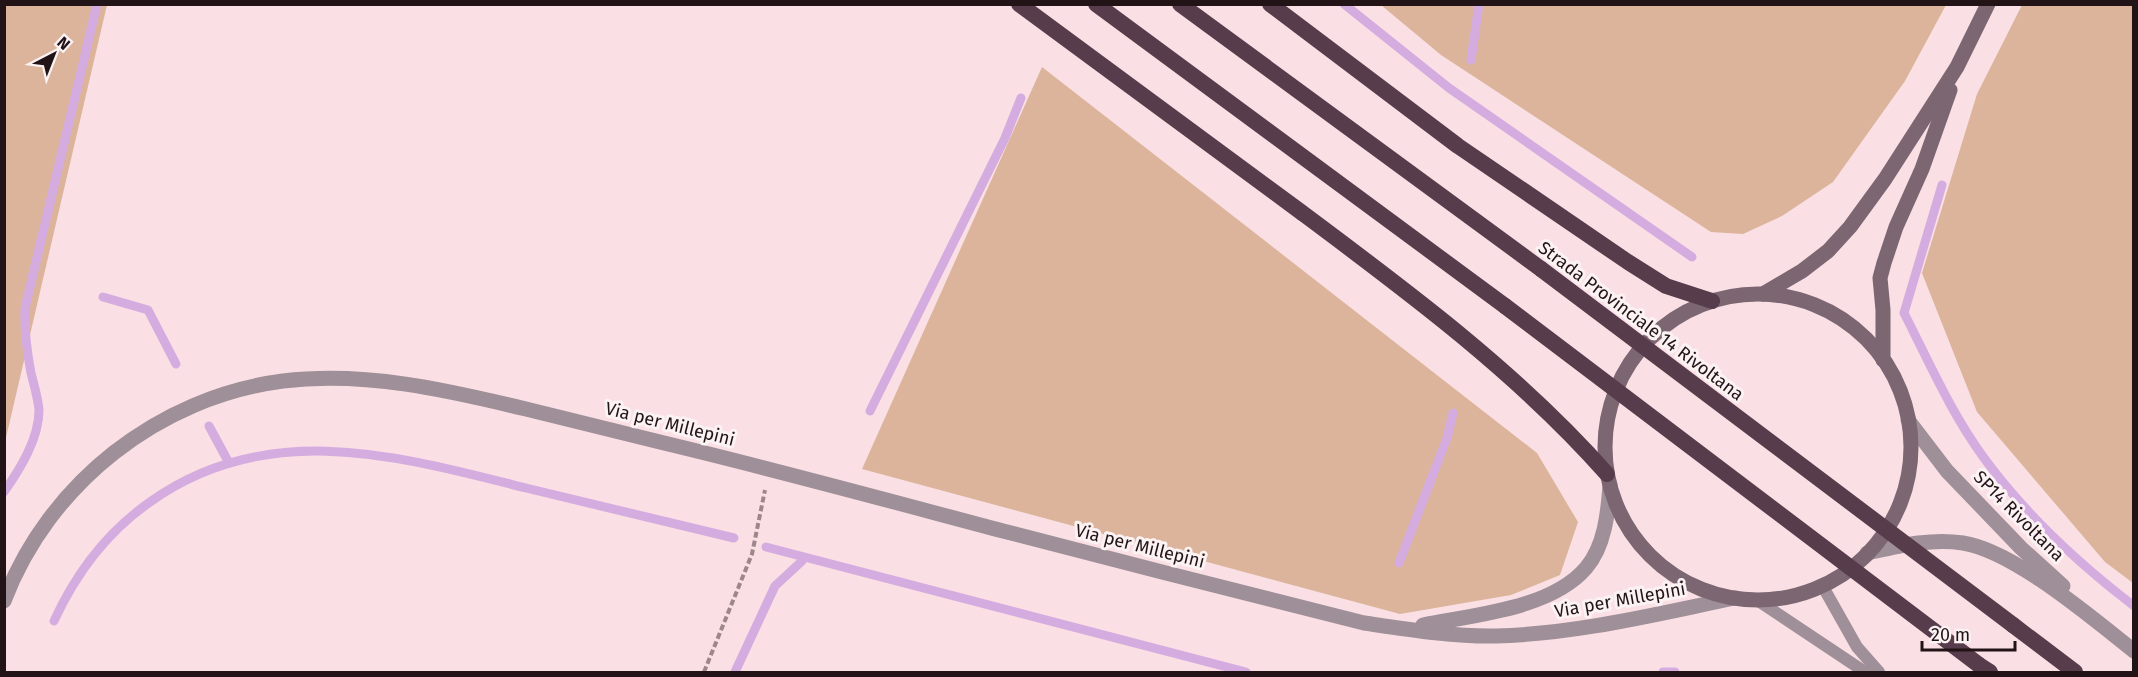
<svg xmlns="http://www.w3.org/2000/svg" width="2138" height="677" font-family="'Fira Sans',sans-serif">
<rect width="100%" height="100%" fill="#fae0e4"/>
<!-- green -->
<g fill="#dbb49b">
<path d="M5,4l102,1 -102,437 -1,-437z"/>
<path d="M1381,5h565l-41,76 -72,101 -51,34 -39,18 -32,-2 -270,-177z"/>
<path d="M2022,5h111v578l-28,-21 -128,-150 -55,-139 55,-179z"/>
<path d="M1042,67l495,386 41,69 -18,53 -49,20 -111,19 -538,-145z"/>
</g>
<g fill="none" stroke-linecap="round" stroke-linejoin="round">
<!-- stream -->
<g stroke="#d5ace0" stroke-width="9">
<path d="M1344,4l105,84 243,169"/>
<path d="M1471,60l8,-56"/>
<path d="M1942,185l-38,128c25,49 47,100 80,145 41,56 94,105 150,148"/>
<path d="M103,297l45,13 28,54"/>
<path d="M870,411l135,-273 16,-40"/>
<path d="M209,426l20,37"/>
<path d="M4,492c16,-23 35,-53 35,-82 -1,-12 -5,-25 -8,-37 -4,-21 -7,-43 -6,-65l72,-304"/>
<path d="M766,547l480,125"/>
<path d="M1399,563l48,-125 6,-25"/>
<path d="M54,621c22,-48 53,-89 96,-119 117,-84 249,-46 376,-14 70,17 139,34 208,50"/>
<path d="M735,672l40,-86 27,-25"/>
<path d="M1663,672h12"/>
</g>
<!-- path -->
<path stroke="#9d878b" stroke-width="4" stroke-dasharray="6 3" stroke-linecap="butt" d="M704,672l48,-118 13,-64"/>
<!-- service -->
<g stroke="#9f8f98" stroke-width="12">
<path d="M1822,585l35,62 22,25"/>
<path d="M1757,600l108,72"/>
</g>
<!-- tertiary -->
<g stroke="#9f8f98" stroke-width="15">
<path d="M1908,420l39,51 74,77 42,38"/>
<path d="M1867,553c32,-7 64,-15 96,-10 51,8 129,75 171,108"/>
<path d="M4,601c45,-118 155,-204 279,-220 82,-10 164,9 243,28 46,11 92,23 138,34 113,27 226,58 339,88 120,31 241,62 361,92 41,6 91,14 132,13 81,-2 160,-22 239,-38"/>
<path d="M1423,625c50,-10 128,-16 163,-57 19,-22 22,-56 24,-83"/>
</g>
<!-- secondary -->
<g stroke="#7b6672" stroke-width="15">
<path d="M1763,294l39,-23 26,-20 22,-24 35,-48 72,-112 31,-63"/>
<circle cx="1758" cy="447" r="153"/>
<path d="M1883,360v-50l-3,-32 4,-15 12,-36 26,-58 28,-79"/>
</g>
<!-- trunk -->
<g stroke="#573c4c" stroke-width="16">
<path d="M1019,4c94,69 188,138 282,208 106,79 218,162 306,262"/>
<path d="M1096,4l409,302"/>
<path d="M1180,4l361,265"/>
<path d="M1270,4l188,142 170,116 38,24 46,15"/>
<path d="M2013,625l62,47"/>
<path d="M1979,665l11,7"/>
</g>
<!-- trunk-bridge -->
<g stroke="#573c4c" stroke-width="16">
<path d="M1541,269l472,356"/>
<path d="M1505,306l474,359"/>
</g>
</g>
<g text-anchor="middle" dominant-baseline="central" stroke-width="6" stroke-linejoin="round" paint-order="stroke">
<!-- street labels -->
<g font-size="18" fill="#221316" stroke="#fbf2f4">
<text transform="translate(1641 321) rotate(37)">Strada Provinciale 14 Rivoltana</text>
<text transform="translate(670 424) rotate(14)">Via per Millepini</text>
<text transform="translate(2019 516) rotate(45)">SP14 Rivoltana</text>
<text transform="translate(1140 546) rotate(14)">Via per Millepini</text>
<text transform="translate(1620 600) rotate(-10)">Via per Millepini</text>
</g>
</g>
<!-- border -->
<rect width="2138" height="677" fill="none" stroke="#221316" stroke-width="12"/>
<!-- north arrow -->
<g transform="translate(54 54) rotate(42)" stroke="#fbf2f4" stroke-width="4.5" paint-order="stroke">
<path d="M0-4.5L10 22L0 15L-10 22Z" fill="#221316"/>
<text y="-9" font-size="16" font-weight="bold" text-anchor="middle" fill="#221316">N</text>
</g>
<!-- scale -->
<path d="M1922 641v9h93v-9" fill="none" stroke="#221316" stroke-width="3"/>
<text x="1931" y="641" font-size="18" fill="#221316" stroke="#fbf2f4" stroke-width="4.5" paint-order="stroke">20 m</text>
</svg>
